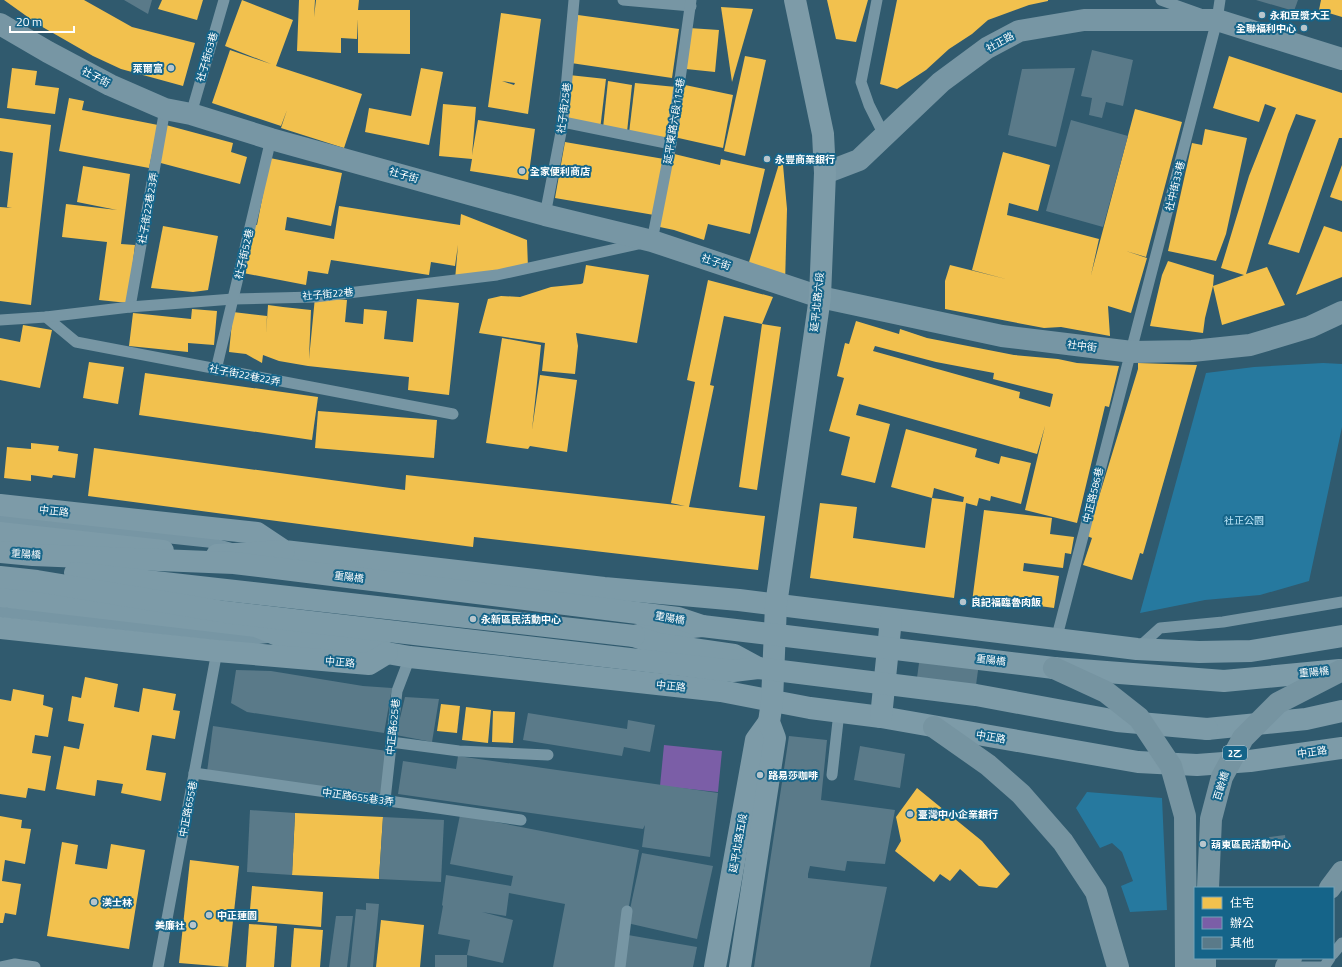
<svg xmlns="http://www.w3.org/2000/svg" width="1342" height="967" font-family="'Titillium Web','Noto Sans TC',sans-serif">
<rect width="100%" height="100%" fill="#305a6e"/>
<!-- green -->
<g fill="#26799f">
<path d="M1323,363l19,1v63l-33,154 -49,14 -55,5 -65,13 66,-240 48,-6z"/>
<path d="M1087,792l75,6 5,112 -37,2 -9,-26 12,-5 -11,-29 -10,-9 -12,5 -24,-40z"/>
</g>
<!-- homes -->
<g fill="#f2c14e" fill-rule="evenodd">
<path d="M4,0h80l48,27 63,16 -12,43 -62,-17 -28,-13 -54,-31z"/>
<path d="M162,0h41l-6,20 -39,-11z"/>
<path d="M242,0l51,20 -17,46 86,28 -18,54 -63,-20 6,-18 -6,16 -69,-23 18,-53 41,14 -46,-18z"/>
<path d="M299,0h16l-1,17 2,-17h43l-1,10h52v44l-52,-1v-34l-1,20 -16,-1v15l-44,-2z"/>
<path d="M827,0h41l-12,42 -20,-3z"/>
<path d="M897,0h151v1l-19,4 -41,15 -16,14 -23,15 -23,21 -29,19 -17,-5z"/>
<path d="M1321,0h21v17l-23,-7z"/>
<path d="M721,7l32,2 -21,73z"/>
<path d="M501,13l40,6 -13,95 -40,-7zM502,81l13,2 -1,2z"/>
<path d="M578,15l101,14 -7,49 -101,-15z"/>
<path d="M689,28l30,2 -4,42 -29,-3z"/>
<path d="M745,56l21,4 -21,96 -21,-5z"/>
<path d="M1229,56l113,37v45h-3l-40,115 -31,-9 48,-124 -20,-6 -8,20 -42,140 21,-7 18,38 -63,20 -9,-39 31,-11 -23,-7 28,-92 27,-68 -11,-4 -6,18 -46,-14z"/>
<path d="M12,68l25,3 -2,14 24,3 -4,26 -48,-6z"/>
<path d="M421,68l22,4 -14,73 -64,-13 4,-24 42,8z"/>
<path d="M569,75l37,4 -6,51 -37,-4z"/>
<path d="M608,81l24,4 -5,47 -24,-4z"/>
<path d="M635,83l41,4 -6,51 -41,-5z"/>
<path d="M685,85l48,10 -10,53 -49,-11z"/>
<path d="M69,98l15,3 -2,9 76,15 -9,43 -90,-17z"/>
<path d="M443,104l33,3 -4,48 6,-35 57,9 -7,51 -58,-9 2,-12 -33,-3z"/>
<path d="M1135,109l47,13 -36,135 -20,-6 21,7 -16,55 -23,-7 2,30 -49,-9 -17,1 -99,-19v-28l5,-16 56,14 -34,-9 31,-118 47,13 -12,46 -29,-8 -2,12 92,24 -8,36z"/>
<path d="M0,118l51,7 -20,180 -31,-4v-94l12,1 -5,-1 6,-54 -13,-2z"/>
<path d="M166,125l67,18 -2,9 16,5 -7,27 -83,-22z"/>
<path d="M1205,129l42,9 -21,96 -10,27 -48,-10 24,-108 10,2z"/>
<path d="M565,142l99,17 -10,56 -99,-17z"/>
<path d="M670,153l50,12 1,-6 44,10 -15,65 -42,-10 -4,16 -30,-10 -19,-4z"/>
<path d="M782,154l5,55 -2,75 -39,-12z"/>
<path d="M270,158l72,15 -11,53 -44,-9 -2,13 49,9 5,-33 121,19 1,-11 66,26 1,28 -73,12 3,-35 -3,21 -24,-4 -2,13 -98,-15 -3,14 -20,-3 -2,14 -63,-12 9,-49 5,1z"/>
<path d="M1342,165v36l-12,-4z"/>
<path d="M83,166l47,8 -9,70 14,1 -7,58 -29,-3 8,-58 -45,-5 4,-33 51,6 -40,-8z"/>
<path d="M163,226l55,10 -10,54 -15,2 -42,-4z"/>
<path d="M1324,226l18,6v45l-46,18z"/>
<path d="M1168,261l46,14 -1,11 -8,32 -2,15 -53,-7 12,-51z"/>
<path d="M586,265l63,10 -12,68 -61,-10 2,13 -3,28 -33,-3 3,-28 -66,-10 9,-34 13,-3 19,1 31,-10 30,-3 2,-1z"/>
<path d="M708,280l65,17 -11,27 19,3 -24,163 -18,-3 23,-163 -38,-8 -14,69 4,1 -25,121 76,9 -7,54 -284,-33 -1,10 -385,-51 6,-48 311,42 1,-15 279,31 -14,-3 24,-121 -8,-2z"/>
<path d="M315,297l32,3 -2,22 18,2 1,-15 23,2 -3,28 29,3 4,-43 42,4 -10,92 -41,-5 1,-13 -101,-11 -29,-5 -16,-6 -1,8 -16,-9 -17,-2 4,-40 34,4 -1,18 2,-29 15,2 28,3 -2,49z"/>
<path d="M192,309l25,2 -3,34 -26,-2v9l-59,-6 4,-33 58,6z"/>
<path d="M856,321l43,13 1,-5 27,9 87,17 44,4 19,4 42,3 -10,41 -4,-1 -28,117 -52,-13 20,-84 -8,28 -178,-50 -3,11 34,9 -15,59 -34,-8 9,-38 -21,-6 15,-53 -7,-2 8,-33 4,1zM875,346l61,16 58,11 -1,6 60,15 -3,13 -31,-9 1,-6 -147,-41z"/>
<path d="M23,325l29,5 -12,58 -40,-8v-42l20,4z"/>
<path d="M502,338l39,7 -9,85 8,-55 37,5 -10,72 -37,-6 -2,3 -42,-6z"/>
<path d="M89,362l35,5 -6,37 -35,-6z"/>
<path d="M1138,363l59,2 -54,189 -3,-1 -8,27 -49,-15 9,-27 -5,-2 51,-167z"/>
<path d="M145,373l173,24 -6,43 -173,-25z"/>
<path d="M318,411l119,9 -3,38 -119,-10z"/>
<path d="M906,429l71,20 -2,8 24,7 2,-8 30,7 -10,41 -30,-8 -1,5 -11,-3 -2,8 -11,-3 -12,95 -144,-20 10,-75 37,4 -4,31 72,10 7,-50 31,4 1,-5 -30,-9 -2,10 -41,-11z"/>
<path d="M31,443l28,3 -1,5 20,3 -3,24 -22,-3 -1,3 -21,-3v6l-27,-3 3,-31 24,2z"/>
<path d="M984,510l68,8 -2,16 24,3 -3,17 -6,-1 -2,15 -39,-5 -1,8 36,5 -5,32 -36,-5v5l-46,-6z"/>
<path d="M85,677l33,7 -4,23 25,5 4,-24 33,6 -3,16 7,1 -5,28 -23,-4 -6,35 20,3 -5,28 -40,-8 2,-9 -26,-4 -2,16 -39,-7 8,-43 15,3 5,-25 -16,-3 4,-25 9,2z"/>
<path d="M13,689l31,6 -1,10 10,3 -5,29 -13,-2 -3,18 19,3 -6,35 -17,-3 -2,10 -26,-4v-95l11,2z"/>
<path d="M441,704l19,2 -3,27 -20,-2z"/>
<path d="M466,707l25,3 -3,33 -26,-3z"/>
<path d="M493,711l22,1 -2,31 -21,-1z"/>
<path d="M917,788l65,53 28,33 -13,14 -18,-2 -19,-17 -10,12 -10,-7 -6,8 -39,-31 6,-10 -5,-24z"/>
<path d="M295,813l88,4 -4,62 -87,-4z"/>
<path d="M0,816l22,4 -1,8 10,1 -6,35 -20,-4 -3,21 19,3 -5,31 -11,-2 -2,10h-3z"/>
<path d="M62,842l16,3 -3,19 32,5 4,-25 34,6 -16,99 -82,-13z"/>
<path d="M190,860l49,6 -11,101 -49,-4z"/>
<path d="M252,886l71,6 -2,35 -72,-6z"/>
<path d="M381,920l43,5 -4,42h-44z"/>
<path d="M249,924l28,2 -3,41h-28z"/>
<path d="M294,928l29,2 -3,37h-29z"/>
</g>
<!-- offices -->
<path fill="#7b5ea7" d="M664,745l58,6 -4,41 -58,-6z"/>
<!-- building -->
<g fill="#5a7a89">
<path d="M124,0h28l-4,14z"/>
<path d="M1256,0h42l-4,11z"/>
<path d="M1092,50l41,10 -10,46 -17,-4 -4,16 -13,-3 3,-17 -11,-2z"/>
<path d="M1075,68l-19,79 -48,-12 14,-66z"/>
<path d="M1071,120l57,16 -25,91 -57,-16z"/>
<path d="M921,648l59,8 -4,29 -59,-7z"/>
<path d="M236,670l35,1 92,15 29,2 -8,45 -137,-21 -16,-9z"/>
<path d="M405,697l34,2 -7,43 -36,-7z"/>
<path d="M528,713l99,16 1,-9 27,5 -5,27 -26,-5 -2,9 -99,-16z"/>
<path d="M213,726l174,25 -4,43 -176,-22z"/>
<path d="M789,736l38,4 -6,60 74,10 -10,54 -38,-3 -2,10 -35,-5 -2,8v4l79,9 -17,80h-116z"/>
<path d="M860,746l45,8 -5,34 -46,-8z"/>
<path d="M458,756l260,37 -8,64 -68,-10 3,-22 -2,4 -245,-35 5,-33 53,8z"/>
<path d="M250,810l45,3 -3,62 -45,-3z"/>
<path d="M460,815l179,35 -21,117h-65l12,-63 -56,-11 -3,23 -24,-4 31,8 -10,43 -36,-8 3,-15 -32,-6 5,-28 -1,-1 4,-30 65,11 2,-10 -63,-12z"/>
<path d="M383,817l61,3 -3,62 -62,-3z"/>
<path d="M1285,835l1,10 -16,2 -1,-10z"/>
<path d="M642,853l71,13 -16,73 -70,-16z"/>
<path d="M366,903l13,1 -6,63h-23l6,-58 10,1z"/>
<path d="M336,916h17l-6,51h-18z"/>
<path d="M628,935l69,12 -4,20h-69z"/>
<rect x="435" y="955" width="32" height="12"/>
</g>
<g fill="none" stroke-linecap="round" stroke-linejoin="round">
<!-- lane -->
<g stroke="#7796a4" stroke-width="11">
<path d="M623,0l68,6"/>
<path d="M877,0l-16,82 8,23 15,30"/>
<path d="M1161,0l39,14"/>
<path d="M191,114l33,-114"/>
<path d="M563,122l108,22"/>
<path d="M545,215l18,-93 11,-122"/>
<path d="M130,307l35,-198"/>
<path d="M46,317l30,25 377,72"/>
<path d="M0,320l46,-3 84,-10 103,-8 82,-2 182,-22 155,-34 19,-97 20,-144"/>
<path d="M216,370l55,-231"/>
<path d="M0,520l208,22 22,6"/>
<path d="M0,612l254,27 18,-2"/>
<path d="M1056,640l161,-620 3,-20"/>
<path d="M1138,648l22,-20 63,-6 119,-20"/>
<path d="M391,742l68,9 89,4"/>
<path d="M194,773l327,47"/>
<path d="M832,775l7,-63"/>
<path d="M385,800l12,-109 13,-34"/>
<path d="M1333,954l9,-11"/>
<path d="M0,967l15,-3 20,3"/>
<path d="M158,967l59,-316"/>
<path d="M620,967l7,-56"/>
<path d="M1286,967h38l6,-9"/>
</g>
<!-- street -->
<g stroke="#7796a4" stroke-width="22">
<path d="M0,24l48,28 62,33 55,24 26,5 80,25 274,76 107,26 168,56 182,39 130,16 60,-1 58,-6 60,-18 32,-15"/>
<path d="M825,173l34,-13 82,-78 46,-34 32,-17 65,-11h133l125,39"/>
</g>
<!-- secondary -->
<g stroke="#7d9ba8" stroke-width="22">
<path d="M0,505l257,28 27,18 320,37 135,12 398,49 62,3 52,-1 91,-15"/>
<path d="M0,533l163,18"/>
<path d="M217,555l67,-4"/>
<path d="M0,596l256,30 24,10 87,10 20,7 23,4 311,34 89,17 71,9 257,45 59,3 53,-4 92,-13"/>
<path d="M0,628l217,23 152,13 18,-11"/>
<path d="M638,635l35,-6 29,-3"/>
<path d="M634,636l24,8 76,11 24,13"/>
<path d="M1054,668l170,13 116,-11"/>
<path d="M881,717l10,-98"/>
<path d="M1207,729l99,-10 36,-8"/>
<path d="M715,967l41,-227 13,-18"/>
<path d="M740,967l35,-229 -6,-16 3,-21 4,-96 44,-308 5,-124 -2,-39 -28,-134"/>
</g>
<!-- primary -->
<g stroke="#7694a1" stroke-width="22">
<path d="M934,727l54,38 33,29 42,48 33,50 22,75"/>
<path d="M1330,888l12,-16"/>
<path d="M1205,967v-9"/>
<path d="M1286,967l5,-9"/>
</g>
<!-- secondary-bridge -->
<g stroke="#7d9ba8" stroke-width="22">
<path d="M0,552l33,3 201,8 444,55 24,8 352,42"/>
<path d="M75,573l559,63"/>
<path d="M0,577l37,4 188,31 508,59 25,-3 218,27 141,26 90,8"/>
</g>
<!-- primary-bridge -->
<g stroke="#7694a1" stroke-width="22">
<path d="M1054,668l52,24 33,26 32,48 14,50 1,151"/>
<path d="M1208,888l3,-69 11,-42 21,-39 35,-35 64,-33"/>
</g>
</g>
<!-- markers -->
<g fill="#b7c5cc" stroke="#156489" stroke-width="1.5">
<circle cx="1262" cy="15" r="4"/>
<circle cx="1304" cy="28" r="4"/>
<circle cx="171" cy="68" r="4"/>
<circle cx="767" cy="159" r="4"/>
<circle cx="522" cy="171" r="4"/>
<circle cx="963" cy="602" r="4"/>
<circle cx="473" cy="619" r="4"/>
<circle cx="760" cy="775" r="4"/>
<circle cx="910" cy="814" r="4"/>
<circle cx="1203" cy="844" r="4"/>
<circle cx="94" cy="902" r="4"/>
<circle cx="209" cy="915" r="4"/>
<circle cx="193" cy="925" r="4"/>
</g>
<g text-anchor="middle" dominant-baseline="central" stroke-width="4" stroke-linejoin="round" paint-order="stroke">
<!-- shield labels -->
<rect fill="#156489" stroke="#b9d0dc" stroke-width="1" x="1223" y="746" width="24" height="14" rx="3"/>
<g font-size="9" font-weight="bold" fill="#fff">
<text x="1235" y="753">2乙</text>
</g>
<!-- poi labels -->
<g font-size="10" font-weight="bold" fill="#fff" stroke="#156489" text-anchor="start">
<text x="1270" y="15">永和豆漿大王</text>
<text x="1296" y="28" text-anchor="end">全聯福利中心</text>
<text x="163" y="68" text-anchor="end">萊爾富</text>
<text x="775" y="159">永豐商業銀行</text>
<text x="530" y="171">全家便利商店</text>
<text x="971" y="602">良記福臨魯肉飯</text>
<text x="481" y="619">永新區民活動中心</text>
<text x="768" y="775">路易莎咖啡</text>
<text x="918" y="814">臺灣中小企業銀行</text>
<text x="1211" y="844">葫東區民活動中心</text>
<text x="102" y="902">渼士林</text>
<text x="217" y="915">中正蓮園</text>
<text x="185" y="925" text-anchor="end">美廉社</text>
</g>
<!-- street labels -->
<g font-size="10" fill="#fff" stroke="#156489">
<text transform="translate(1000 42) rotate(-28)">社正路</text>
<text transform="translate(207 57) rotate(-74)">社子街63巷</text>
<text transform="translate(96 77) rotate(27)">社子街</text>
<text transform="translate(564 108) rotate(-83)">社子街25巷</text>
<text transform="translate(674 121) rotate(-81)">延平東路六段115巷</text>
<text transform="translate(404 175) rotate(16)">社子街</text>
<text transform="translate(1175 186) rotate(-76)">社中街33巷</text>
<text transform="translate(148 208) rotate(-80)">社子街22巷23弄</text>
<text transform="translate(244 254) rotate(-77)">社子街52巷</text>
<text transform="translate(716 262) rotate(18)">社子街</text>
<text transform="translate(328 294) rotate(-5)">社子街22巷</text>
<text transform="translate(817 302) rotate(-84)">延平北路六段</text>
<text transform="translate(1082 346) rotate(7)">社中街</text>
<text transform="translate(245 375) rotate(11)">社子街22巷22弄</text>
<text transform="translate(1093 495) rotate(-76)">中正路586巷</text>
<text transform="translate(54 511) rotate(6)">中正路</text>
<text transform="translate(26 554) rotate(4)">重陽橋</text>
<text transform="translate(349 577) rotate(7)">重陽橋</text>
<text transform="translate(670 618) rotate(10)">重陽橋</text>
<text transform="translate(991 660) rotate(7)">重陽橋</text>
<text transform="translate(340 662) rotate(5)">中正路</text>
<text transform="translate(1314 672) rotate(-5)">重陽橋</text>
<text transform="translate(671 686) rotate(6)">中正路</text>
<text transform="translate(393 727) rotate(-84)">中正路625巷</text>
<text transform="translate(991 737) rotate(10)">中正路</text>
<text transform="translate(1312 752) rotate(-8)">中正路</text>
<text transform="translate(1221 786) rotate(-72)">百齡橋</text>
<text transform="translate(358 797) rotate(8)">中正路655巷3弄</text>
<text transform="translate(188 809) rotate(-79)">中正路655巷</text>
<text transform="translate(738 843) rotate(-80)">延平北路五段</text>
</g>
<!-- park labels -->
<g font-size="10" fill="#c2eafb" stroke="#156489">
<text x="1244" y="520">社正公園</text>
</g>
</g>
<!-- legend -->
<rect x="1194" y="887" width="140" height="72" fill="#156489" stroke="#73a2b8"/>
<rect x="1202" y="897" width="20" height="12" fill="#f2c14e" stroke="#73a2b8"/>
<text x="1230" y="907" font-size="12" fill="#ffffff">住宅</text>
<rect x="1202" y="917" width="20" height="12" fill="#7b5ea7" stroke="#73a2b8"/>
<text x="1230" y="927" font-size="12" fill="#ffffff">辦公</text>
<rect x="1202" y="937" width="20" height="12" fill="#5a7a89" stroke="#73a2b8"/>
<text x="1230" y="947" font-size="12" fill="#ffffff">其他</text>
<!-- scale -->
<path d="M10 26v6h64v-6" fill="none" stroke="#ffffff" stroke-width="2"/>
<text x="16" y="26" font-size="12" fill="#ffffff" stroke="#156489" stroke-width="3" paint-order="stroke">20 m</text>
</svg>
